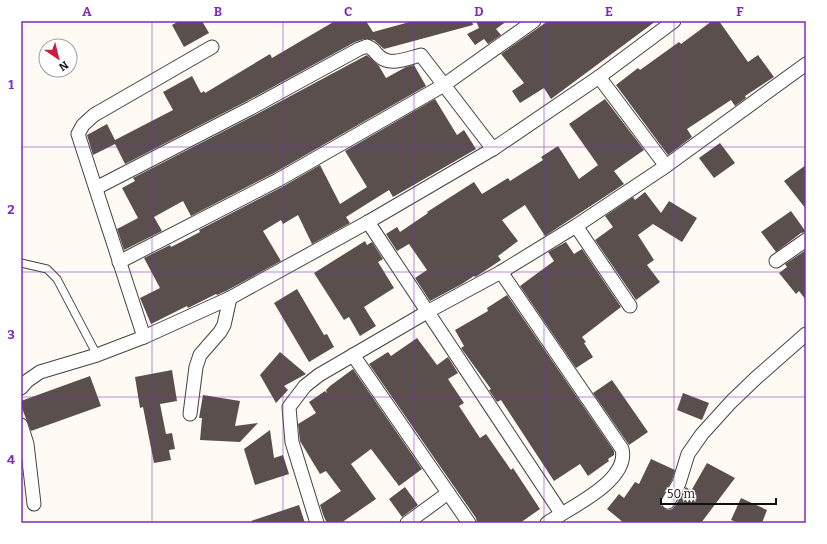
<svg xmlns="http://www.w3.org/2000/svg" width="827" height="544" font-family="Bitter,serif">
<rect width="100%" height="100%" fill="#fffbf4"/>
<!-- building -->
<g fill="#5a4f4c">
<path d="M179,21h23l7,12 -25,14 -12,-22z"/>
<path d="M335,21h31l7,11 40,-11h59l1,4 -89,24 -10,-9 -10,-1 -9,3 -108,59 -122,63 -10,-20 -22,11 -6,-20 20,-11 8,16 58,-30 -10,-18 29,-16 9,17 3,-2 1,2 65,-39 2,4z"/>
<path d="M476,21l15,1 16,-1 -11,8 5,6 -13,9 -4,-5 -9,6 -8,-11 12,-6z"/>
<path d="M548,21h108l-105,78 -7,-11 -24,15 -8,-12 12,-8 -23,-29z"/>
<path d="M712,21h7l29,41 10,-7 16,22 -29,19 1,2 -11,8 -4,-6 -44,29 5,8 -24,18 -52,-70 22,-17 2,2 39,-28 2,2z"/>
<path d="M367,55l12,11 7,12 20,-11 8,-2 12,21 -152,87 -83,43 -8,-15 -29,16 8,14 -38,19 -7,-21 21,-11 -16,-30 13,-7 -2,-3 122,-63z"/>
<path d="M435,99l22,36 7,-5 12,19 -83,48 -4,-7 -43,27 4,6 -38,21 -14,-29 -15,9 -2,-4 -18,11 18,30 -55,30 -9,4 -1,-1 -28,14 -1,-2 -36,18 -11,-26 20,-10 -16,-30 26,-13 1,2 6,-3 23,-12 -1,-2 83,-43 38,-22 20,39 27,-17 -22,-36z"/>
<path d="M605,99l39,51 -30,21 10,13 -79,52 -20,-31 -23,15 16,21 -20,15 3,4 -24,16 -2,1 -1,-1 -12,8 -32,17 -15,-23 12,-8 -18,-26 -12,7 -11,-17 11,-7 3,5 28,-19 -1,-1 47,-30 8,12 26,-16 2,3 33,-21 -2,-3 17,-11 21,33 19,-14 -29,-41z"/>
<path d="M720,143l15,20 -21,15 -15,-20z"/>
<path d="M806,165v44l-22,-28z"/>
<path d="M645,192l16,21 8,-12 28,17 -15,24 -29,-18 -15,11 16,25 -7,5 13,17 -24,18 -41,-60 18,-13 -8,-11 28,-19 2,3z"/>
<path d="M791,211l15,21 -5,1 -25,19 -15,-20z"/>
<path d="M365,241l2,4 5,-3 11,17 -5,3 16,26 -30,19 12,19 -16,10 -11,-19 -5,3 -30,-47z"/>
<path d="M566,242l8,12 8,-5 39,58 -39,30 4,5 -2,1 9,14 -17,11 -56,-82 34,-25 -6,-9z"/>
<path d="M806,250v50l-7,-9 -3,3 -17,-21 8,-6 -2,-3z"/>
<path d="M297,289l27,46 3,-1 7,13 -25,15 -35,-59z"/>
<path d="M507,295l107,156v4l-6,4 1,2 -21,15 -8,-12 -26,17 -53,-81 -4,2 -8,-12 2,-1 -30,-41 3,-2 -9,-16 33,-19 -1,-3z"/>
<path d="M417,338l20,27 11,-8 10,16 -10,6 16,24 -5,3 21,32 6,-4 25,36 2,-2 27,41 -20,14h-43l-1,-5 -107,-154 19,-12 3,4z"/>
<path d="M280,352l26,22 -22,12 4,4 -12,13 -16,-28z"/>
<path d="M353,369l69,100 -23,17 -28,-37 -20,15 25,35 -35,24h-14l-3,-6 -4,-12 21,-14 -15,-20 -6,3 -20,-33 -2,-17 18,-11 -7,-11 16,-11 2,2 -1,-3 4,-4z"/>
<path d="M172,370l5,31 -17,3 6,30 6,-1 3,16 -6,1 2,10 -17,3 -11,-56 -3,1 -5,-31z"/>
<path d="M90,376l11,30 -70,25 -10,-25v-5z"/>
<path d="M612,380l36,52 -19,13 -36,-52z"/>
<path d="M683,393l26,10 -7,17 -25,-10z"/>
<path d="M203,395l37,6 -5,25 23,-3 -18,19 -40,-2 2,-22h-3z"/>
<path d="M270,430l4,28 9,-3 6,19 -34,11 -11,-36z"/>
<path d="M651,459l24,11 -3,10 -12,22 1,4 7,4 4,-1 3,-3 11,-19 5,4 16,-28 28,15 -34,45h-77l-17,-14 12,-15 5,4 11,-16 4,2z"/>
<path d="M405,487l13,18 -16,12 -13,-18z"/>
<path d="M741,498l26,12 -5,13h-23l-8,-3z"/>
<path d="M299,505l6,18h-53l-1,-2z"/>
</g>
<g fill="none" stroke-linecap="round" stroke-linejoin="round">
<!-- service casing -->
<g stroke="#434343" stroke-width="9">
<path id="service" d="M21,263l26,6 10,10 40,76"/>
</g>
<!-- minor casing -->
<g stroke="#434343" stroke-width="15">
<g id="minor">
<path d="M599,77l67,89"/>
<path d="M96,188l155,-80 108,-59 8,-3c8,3 6,5 12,10 11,11 29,2 42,-1l72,94"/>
<path d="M368,222l193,291"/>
<path d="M576,226l54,80"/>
<path d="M776,261l30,-21"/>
<path d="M119,262l159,-82 166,-95 90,-64"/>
<path d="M501,272l121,177c8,32 -53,59 -75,74"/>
<path d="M144,337l-66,-203 5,-9 11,-10 118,-68"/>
<path d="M353,355l116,168"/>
<path d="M21,388l6,-7 13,-9 57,-17 47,-18 86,-39 138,-76 125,-73 106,-72 75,-56"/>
<path d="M190,414l6,-47 4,-12 20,-23 4,-7 6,-27"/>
<path d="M21,425l6,19 7,60"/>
<path d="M668,502l11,-19 9,-29 14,-20 29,-32 25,-24 50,-44"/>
<path d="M317,523l-25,-81 -3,-35 16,-21 14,-11 108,-63 74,-40 75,-46 90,-60 140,-102"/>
<path d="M407,523l41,-30"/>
</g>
</g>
<!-- service -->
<use href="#service" stroke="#fff" stroke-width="7"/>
<!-- minor -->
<use href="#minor" stroke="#fff" stroke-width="13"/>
</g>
<!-- grid -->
<path fill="none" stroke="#7b2cbf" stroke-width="1" stroke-opacity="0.55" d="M152,21v502M283,21v502M414,21v502M544,21v502M674,21v502M21,147h785M21,272h785M21,397h785"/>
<!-- border -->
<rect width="827" height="544" fill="none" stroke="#ffffff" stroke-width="44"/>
<!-- north arrow -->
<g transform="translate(58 58) rotate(145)"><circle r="19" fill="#ffffff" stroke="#9f9f9f"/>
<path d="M0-3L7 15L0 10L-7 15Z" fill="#cd1c3d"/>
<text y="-6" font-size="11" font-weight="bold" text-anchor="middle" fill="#101010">N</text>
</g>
<!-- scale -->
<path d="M661 498v6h115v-6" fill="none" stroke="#101010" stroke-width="2"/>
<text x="667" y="498" font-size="12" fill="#101010" stroke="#ffffff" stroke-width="3" paint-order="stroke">50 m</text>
<rect x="22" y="22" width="783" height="500" fill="none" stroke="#7b2cbf" stroke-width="1.5"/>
<g font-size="13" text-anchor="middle" font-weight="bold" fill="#7b2cbf">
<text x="87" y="16">A</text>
<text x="218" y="16">B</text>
<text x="348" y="16">C</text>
<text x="479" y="16">D</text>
<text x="609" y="16">E</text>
<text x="740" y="16">F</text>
<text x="11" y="89">1</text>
<text x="11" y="214">2</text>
<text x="11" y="339">3</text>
<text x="11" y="464">4</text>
</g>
</svg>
